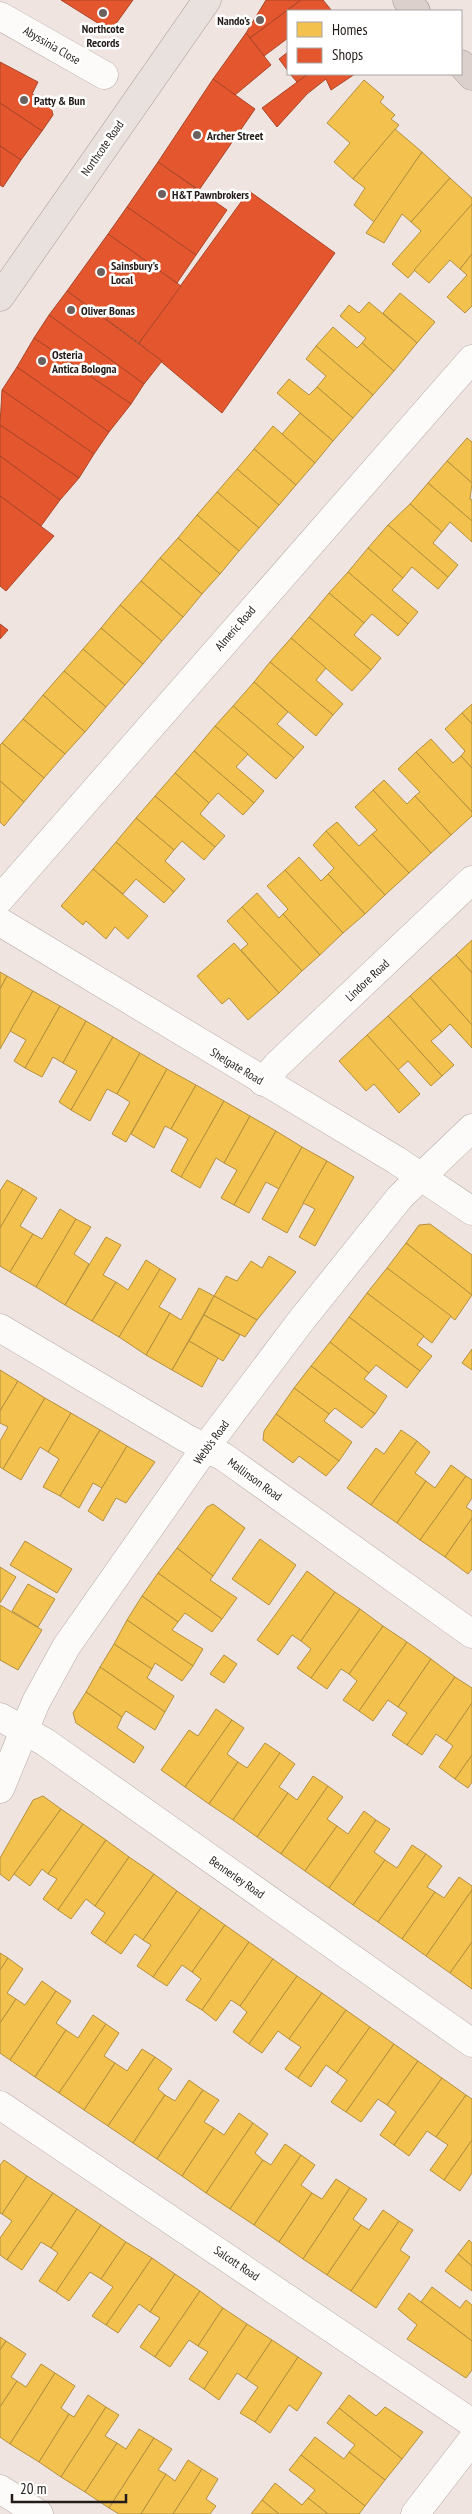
<svg xmlns="http://www.w3.org/2000/svg" width="472" height="2514" font-family="'PT Sans Narrow',sans-serif">
<rect width="100%" height="100%" fill="#f0e4e0"/>
<!-- homes -->
<g fill="#f2c14e" stroke="#b4903e">
<path d="M364,80l20,17 -4,5 15,13 -4,4 8,6 -46,54 -19,-17 16,-19 -23,-20z"/>
<path d="M395,129l27,23 -48,70 -20,-17 11,-17 -12,-9z"/>
<path d="M422,152l28,26 -39,44 -9,-8 -18,29 -18,-10z"/>
<path d="M450,178l22,20v6l-64,74 -16,-14 29,-33 -10,-9z"/>
<path d="M472,204v50l-12,15 -10,-9 -21,23 -15,-13z"/>
<path d="M472,254v52l-7,7 -18,-16 20,-22 -7,-6z"/>
<path d="M400,293l35,29 -18,21 -34,-30z"/>
<path d="M369,302l48,41 -23,28 -32,-28 4,-5 -26,-22 9,-11 10,8z"/>
<path d="M333,327l24,21 5,-5 32,28 -21,24 -57,-49z"/>
<path d="M316,346l57,49 -20,23 -36,-31 9,-11 -20,-17z"/>
<path d="M289,379l20,16 8,-8 36,31 -20,23 -56,-48z"/>
<path d="M300,413l33,28 -18,22 -33,-29z"/>
<path d="M273,426l42,37 -19,22 -42,-36z"/>
<path d="M467,438l5,4v41l-25,-22z"/>
<path d="M254,449l42,36 -17,20 -42,-36z"/>
<path d="M447,461l25,22 -2,16 2,1v21l-44,-38z"/>
<path d="M237,469l42,36 -20,23 -42,-36z"/>
<path d="M428,483l44,38v21l-22,-20 -8,10 -32,-28z"/>
<path d="M217,492l42,36 -20,23 -42,-36z"/>
<path d="M410,504l32,28 -9,11 25,22 -10,12 -60,-52z"/>
<path d="M197,515l42,36 -19,23 -42,-36z"/>
<path d="M388,525l60,52 -10,12 -26,-22 -9,11 -35,-30z"/>
<path d="M178,538l42,36 -18,20 -42,-36z"/>
<path d="M368,548l35,30 -11,12 26,22 -10,12 -60,-52z"/>
<path d="M160,558l42,36 -19,23 -42,-36z"/>
<path d="M348,572l60,52 -10,12 -26,-22 -8,9 -35,-30z"/>
<path d="M141,581l42,36 -21,24 -42,-36z"/>
<path d="M329,593l35,30 -10,12 27,23 -10,12 -62,-53z"/>
<path d="M120,605l42,36 -19,23 -42,-36z"/>
<path d="M309,617l62,53 -19,21 -61,-53z"/>
<path d="M101,628l42,36 -18,21 -42,-36z"/>
<path d="M291,638l35,30 -10,12 27,24 -10,11 -63,-53z"/>
<path d="M83,649l42,36 -19,22 -42,-36z"/>
<path d="M270,662l63,53 -17,21 -62,-54z"/>
<path d="M64,671l42,36 -21,25 -42,-37z"/>
<path d="M254,682l34,30 -11,12 27,23 -10,11 -61,-52z"/>
<path d="M43,695l42,37 -20,22 -42,-35z"/>
<path d="M472,704v20l-10,-11z"/>
<path d="M233,706l61,52 -18,21 -61,-53z"/>
<path d="M462,713l10,11v44l-11,-12 4,-5 -20,-22z"/>
<path d="M23,719l42,35 -21,24 -42,-35z"/>
<path d="M215,726l33,28 -12,13 28,24 -10,12 -60,-52z"/>
<path d="M431,739l22,24 8,-7 11,12v44l-56,-60z"/>
<path d="M2,743l42,35 -20,24 -24,-21v-36z"/>
<path d="M194,751l60,52 -11,12 -25,-22 -9,10 -34,-30z"/>
<path d="M416,752l56,60v4l-21,19 -36,-39 5,-4 -22,-23z"/>
<path d="M175,773l34,30 -9,11 25,22 -10,11 -60,-51z"/>
<path d="M384,780l23,24 8,-8 36,39 -20,18 -58,-63z"/>
<path d="M0,781l24,21 -20,24 -4,-4z"/>
<path d="M373,790l58,63 -22,20 -37,-39 5,-4 -22,-23z"/>
<path d="M155,796l60,51 -11,13 -22,-19 -8,9 -38,-32z"/>
<path d="M136,818l38,32 -9,11 20,18 -11,13 -58,-50z"/>
<path d="M337,822l22,24 13,-12 37,39 -24,22 -59,-64z"/>
<path d="M326,831l59,64 -20,19 -37,-40 6,-6 -21,-23z"/>
<path d="M116,842l58,50 -10,11 -28,-24 -13,15 -30,-25z"/>
<path d="M299,857l22,24 7,-7 37,40 -22,19 -58,-63z"/>
<path d="M93,869l55,47 -20,23 -13,-12 -9,12 -20,-18 -3,4 -22,-19z"/>
<path d="M285,870l58,63 -23,22 -37,-41 5,-5 -21,-23z"/>
<path d="M257,893l22,25 4,-4 37,41 -18,16 -60,-64z"/>
<path d="M242,907l60,64 -23,22 -38,-43 7,-6 -21,-23z"/>
<path d="M472,940v33l-16,-18z"/>
<path d="M234,943l45,50 -31,27 -19,-22 -7,6 -25,-28z"/>
<path d="M456,955l16,18v52l-42,-47z"/>
<path d="M0,972l7,4 -7,13z"/>
<path d="M7,976l26,15 -33,58v-60z"/>
<path d="M430,978l42,47v23l-22,-24 -8,8 -32,-36z"/>
<path d="M33,991l27,15 -35,62 -11,-7 12,-21 -16,-9z"/>
<path d="M410,996l32,36 -11,9 23,24 -12,11 -54,-60z"/>
<path d="M60,1006l26,15 -23,42 -10,-6 -11,20 -17,-9z"/>
<path d="M388,1016l54,60 -11,10 -23,-25 -10,9 -31,-35z"/>
<path d="M86,1021l27,16 -42,73 -12,-8 18,-31 -14,-8z"/>
<path d="M367,1035l53,59 -21,19 -25,-29 -8,7 -27,-30z"/>
<path d="M113,1037l27,16 -23,41 -10,-5 -17,32 -19,-11z"/>
<path d="M140,1053l27,16 -41,73 -14,-8 18,-32 -13,-8z"/>
<path d="M167,1069l29,16 -25,44 -6,-3 -11,22 -23,-14z"/>
<path d="M196,1085l28,16 -43,76 -10,-6 17,-32 -17,-10z"/>
<path d="M224,1101l26,15 -26,47 -8,-5 -16,30 -19,-11z"/>
<path d="M250,1116l26,15 -42,74 -13,-7 16,-28 -13,-7z"/>
<path d="M276,1131l26,16 -23,42 -13,-7 -17,31 -15,-8z"/>
<path d="M302,1147l25,14 -40,72 -25,-14z"/>
<path d="M327,1161l27,16 -39,69 -16,-9 16,-28 -12,-6z"/>
<path d="M7,1180l16,9 -23,39v-37z"/>
<path d="M23,1189l14,9 -17,28 13,8 -23,38 -10,-6v-38z"/>
<path d="M60,1209l16,10 -40,68 -26,-15 23,-38 9,5z"/>
<path d="M76,1219l15,8 -17,27 15,10 -24,41 -29,-18z"/>
<path d="M430,1224l42,31v40l-66,-52 13,-18z"/>
<path d="M106,1237l15,8 -18,30 13,7 -24,39 -27,-16z"/>
<path d="M406,1243l66,52 -17,25 -68,-52z"/>
<path d="M269,1256l27,16 -39,48 -43,-24 12,-20 11,5 14,-20 11,7z"/>
<path d="M146,1260l14,9 -41,68 -27,-16 24,-39 12,8z"/>
<path d="M387,1268l64,48 -19,27 -65,-50z"/>
<path d="M160,1269l16,10 -17,28 11,6 -24,42 -27,-18z"/>
<path d="M199,1288l15,8 -42,74 -26,-15 24,-42 11,7z"/>
<path d="M367,1293l57,43 -7,9 15,11 -12,15 -71,-54z"/>
<path d="M214,1296l43,24 -12,17 -41,-22z"/>
<path d="M204,1315l36,20 -17,26 -34,-20z"/>
<path d="M349,1317l71,54 -13,17 -31,-23 -7,8 -39,-31z"/>
<path d="M189,1341l29,17 -16,29 -30,-17z"/>
<path d="M330,1342l39,31 -5,6 23,17 -12,18 -64,-48z"/>
<path d="M472,1349v21l-10,-7z"/>
<path d="M311,1366l64,48 -13,14 -27,-20 -6,6 -35,-26z"/>
<path d="M0,1370l18,11 -18,30z"/>
<path d="M18,1381l27,17 -42,71 -3,-2v-26l8,-14 -8,-4v-12z"/>
<path d="M294,1388l35,26 -5,7 28,21 -13,19 -63,-47z"/>
<path d="M45,1398l26,15 -23,39 -8,-5 -19,33 -18,-11z"/>
<path d="M71,1413l29,17 -40,66 -17,-9 16,-28 -11,-7z"/>
<path d="M276,1414l63,47 -13,15 -27,-20 -6,7 -30,-23 1,-9z"/>
<path d="M100,1430l27,16 -25,42 -9,-5 -14,25 -19,-12z"/>
<path d="M401,1430l16,11 -46,64 -24,-17 29,-40 8,6z"/>
<path d="M417,1441l13,11 -15,21 11,8 -29,42 -26,-18z"/>
<path d="M127,1446l28,16 -29,41 -10,-5 -13,23 -15,-10z"/>
<path d="M451,1465l15,11 -46,64 -23,-17 29,-42 9,7z"/>
<path d="M466,1476l6,4v18l-6,9 6,4v7l-27,39 -25,-17z"/>
<path d="M213,1504l32,24 -32,48 -36,-28 30,-41z"/>
<path d="M472,1518v51l-4,5 -23,-17z"/>
<path d="M260,1539l36,26 -27,40 -37,-26z"/>
<path d="M25,1541l47,28 -15,24 -47,-28z"/>
<path d="M177,1548l36,28 -3,4 27,18 -15,21 -64,-46z"/>
<path d="M0,1567l16,10 -16,26z"/>
<path d="M307,1571l28,21 -34,49 -9,-6 -14,20 -21,-15z"/>
<path d="M158,1573l64,46 -10,13 -27,-19 -7,9 -36,-26z"/>
<path d="M28,1584l27,15 -17,28 -26,-16z"/>
<path d="M335,1592l25,17 -49,69 -14,-10 14,-19 -10,-8z"/>
<path d="M142,1596l36,26 -6,8 31,19 -10,17 -66,-46z"/>
<path d="M0,1605l42,25 -24,40 -18,-10z"/>
<path d="M360,1609l23,17 -34,48 -8,-5 -14,20 -16,-11z"/>
<path d="M127,1620l66,46 -11,15 -27,-18 -3,6 -38,-25z"/>
<path d="M383,1626l24,16 -48,69 -16,-11 14,-19 -8,-7z"/>
<path d="M407,1642l24,17 -33,48 -10,-7 -15,21 -14,-10z"/>
<path d="M114,1644l38,25 -5,9 27,18 -9,16 -65,-45z"/>
<path d="M224,1655l13,9 -13,19 -14,-9z"/>
<path d="M431,1659l24,18 -48,68 -15,-10 15,-22 -9,-6z"/>
<path d="M100,1667l65,45 -10,18 -29,-19 -4,6 -36,-25z"/>
<path d="M455,1677l17,11v15l-26,38 -10,-7 -14,21 -15,-10z"/>
<path d="M86,1692l36,25 -5,11 27,19 -10,16 -58,-40 -3,-10z"/>
<path d="M472,1703v52l-17,24 -16,-12 14,-21 -7,-5z"/>
<path d="M216,1709l16,11 -47,67 -24,-17 28,-40 9,6z"/>
<path d="M232,1720l12,8 -17,26 11,8 -29,42 -24,-17z"/>
<path d="M265,1743l15,10 -47,67 -24,-16 29,-42 9,6z"/>
<path d="M280,1753l15,11 -16,23 9,6 -31,44 -24,-17z"/>
<path d="M472,1755v27l-4,6 -13,-9z"/>
<path d="M313,1776l15,10 -47,68 -24,-17 31,-44 9,7z"/>
<path d="M328,1786l15,11 -16,22 10,7 -32,45 -24,-17z"/>
<path d="M43,1796l18,13 -52,72 -9,-7v-16l33,-58z"/>
<path d="M61,1809l22,15 -35,50 -6,-5 -12,17 -16,-12z"/>
<path d="M364,1811l12,9 -47,68 -24,-17 32,-45 11,8z"/>
<path d="M376,1820l14,9 -16,23 11,8 -32,45 -24,-17z"/>
<path d="M83,1824l23,16 -48,70 -15,-11 14,-20 -9,-5z"/>
<path d="M106,1840l23,17 -34,49 -9,-7 -15,20 -13,-9z"/>
<path d="M412,1845l14,9 -48,68 -25,-17 32,-45 12,8z"/>
<path d="M426,1854l16,12 -15,21 8,5 -33,47 -24,-17z"/>
<path d="M129,1857l25,17 -49,69 -14,-10 14,-20 -10,-7z"/>
<path d="M154,1874l23,17 -34,49 -8,-6 -14,20 -16,-11z"/>
<path d="M459,1877l13,9v4l-46,66 -24,-17 33,-47 9,6z"/>
<path d="M472,1890v52l-22,31 -24,-17z"/>
<path d="M177,1891l24,17 -48,69 -16,-11 14,-21 -8,-5z"/>
<path d="M201,1908l24,17 -33,47 -10,-7 -15,21 -14,-9z"/>
<path d="M225,1925l24,17 -47,68 -16,-10 15,-21 -9,-7z"/>
<path d="M249,1942l24,17 -33,47 -9,-6 -15,21 -14,-11z"/>
<path d="M472,1942v47l-22,-16z"/>
<path d="M0,1953l8,5 -8,12z"/>
<path d="M8,1958l15,11 -16,24 9,6 -16,24v-53z"/>
<path d="M273,1959l24,17 -48,68 -16,-12 14,-20 -7,-6z"/>
<path d="M297,1976l25,17 -33,46 -11,-8 -16,22 -13,-9z"/>
<path d="M42,1981l14,10 -46,69 -10,-7v-30l16,-24 9,6z"/>
<path d="M56,1991l15,10 -15,22 10,7 -31,47 -25,-17z"/>
<path d="M322,1993l24,17 -48,68 -13,-9 16,-22 -12,-8z"/>
<path d="M346,2010l24,17 -33,46 -11,-8 -15,22 -13,-9z"/>
<path d="M93,2015l13,9 -47,69 -24,-16 31,-47 12,8z"/>
<path d="M106,2024l13,9 -15,23 11,7 -31,47 -25,-17z"/>
<path d="M370,2027l24,17 -48,68 -15,-10 16,-22 -10,-7z"/>
<path d="M394,2044l24,17 -31,44 -9,-6 -17,23 -15,-10z"/>
<path d="M142,2049l13,8 -47,69 -24,-16 31,-47 12,8z"/>
<path d="M155,2057l17,12 -14,20 7,6 -32,48 -25,-17z"/>
<path d="M418,2061l24,17 -48,67 -14,-10 16,-23 -9,-7z"/>
<path d="M442,2078l24,17 -30,42 -9,-6 -18,25 -15,-11z"/>
<path d="M189,2080l14,10 -46,69 -24,-16 32,-48 10,6z"/>
<path d="M203,2090l16,10 -15,22 10,6 -32,48 -25,-17z"/>
<path d="M466,2095l6,4v41l-28,40 -14,-10 18,-25 -12,-8z"/>
<path d="M239,2113l14,10 -47,70 -24,-17 32,-48 10,7z"/>
<path d="M253,2123l15,11 -13,19 8,7 -33,49 -24,-16z"/>
<path d="M472,2140v33l-12,18 -16,-11z"/>
<path d="M285,2144l16,11 -47,70 -24,-16 33,-49 8,5z"/>
<path d="M301,2155l14,10 -14,20 11,8 -33,49 -25,-17z"/>
<path d="M4,2160l23,16 -25,38 -2,-1v-48z"/>
<path d="M27,2176l26,17 -46,67 -7,-5v-17l12,-17 -10,-7z"/>
<path d="M336,2179l14,9 -47,71 -24,-17 33,-49 10,6z"/>
<path d="M350,2188l17,11 -14,20 8,6 -34,50 -24,-16z"/>
<path d="M53,2193l24,16 -26,39 -10,-6 -19,28 -15,-10z"/>
<path d="M77,2209l24,16 -45,67 -17,-11 19,-28 -7,-5z"/>
<path d="M383,2210l16,11 -48,70 -24,-16 34,-50 8,5z"/>
<path d="M399,2221l14,9 -13,20 10,7 -34,51 -25,-17z"/>
<path d="M101,2225l25,17 -25,37 -11,-7 -21,29 -13,-9z"/>
<path d="M469,2240l3,3v23l-14,-12z"/>
<path d="M126,2242l26,16 -46,67 -14,-9 21,-29 -12,-8z"/>
<path d="M458,2254l14,12v25l-27,-20z"/>
<path d="M152,2258l23,16 -25,38 -11,-8 -21,29 -12,-8z"/>
<path d="M175,2274l25,17 -45,66 -15,-10 20,-29 -10,-6z"/>
<path d="M432,2287l28,21 6,-8 6,5v36l-51,-39z"/>
<path d="M200,2291l23,17 -25,38 -9,-6 -19,27 -15,-10z"/>
<path d="M409,2293l63,48v29l-6,8 -59,-39 10,-14 -19,-16z"/>
<path d="M223,2308l24,16 -43,65 -15,-10 19,-27 -10,-6z"/>
<path d="M247,2324l25,16 -26,39 -9,-6 -18,27 -15,-11z"/>
<path d="M0,2337l6,4 -6,9z"/>
<path d="M272,2340l26,17 -43,65 -15,-9 18,-26 -12,-8z"/>
<path d="M6,2341l20,13 -15,23 6,4 -17,26v-57z"/>
<path d="M298,2357l24,16 -25,38 -8,-6 -19,28 -15,-11z"/>
<path d="M41,2364l14,9 -45,71 -10,-7v-30l17,-26 9,6z"/>
<path d="M55,2373l20,13 -14,22 8,6 -30,48 -29,-18z"/>
<path d="M88,2395l18,12 -45,70 -22,-15 30,-48 5,3z"/>
<path d="M349,2395l27,21 9,-9 38,25 -21,27 -63,-51z"/>
<path d="M106,2407l13,8 -14,21 12,7 -32,49 -24,-15z"/>
<path d="M339,2408l63,51 -17,21 -36,-28 6,-7 -28,-22z"/>
<path d="M139,2429l15,9 -45,70 -24,-16 32,-49 9,6z"/>
<path d="M315,2437l29,22 5,-7 36,28 -20,26 -64,-51z"/>
<path d="M154,2438l18,11 -14,21 8,4 -25,40h-22l-10,-6z"/>
<path d="M301,2455l64,51 -6,8h-31l-20,-16 7,-8 -26,-20z"/>
<path d="M188,2460l14,9 -29,45h-32l25,-40 9,7z"/>
<path d="M202,2469l16,10 -12,20 10,7 -6,8h-37z"/>
<path d="M275,2483l27,22 6,-7 20,16h-49l-17,-14z"/>
<path d="M262,2500l17,14h-28z"/>
</g>
<!-- shops -->
<g fill="#e4572e" stroke="#aa4528">
<path d="M61,0h72l-18,25 -11,2z"/>
<path d="M266,0h35l-51,38 -4,-5z"/>
<path d="M301,0h22l9,11h-44v27l-24,18 -14,-18z"/>
<path d="M246,33l25,32 -36,30 -22,-16z"/>
<path d="M288,52v19l-9,-12z"/>
<path d="M0,62l38,20 -6,12 18,9 3,12 -11,16 -42,-28z"/>
<path d="M290,74h18l-11,8z"/>
<path d="M308,74h47l-24,16 -5,-11 -19,15 -30,33 -15,-19z"/>
<path d="M213,79l42,30 -56,81 -41,-28z"/>
<path d="M0,103l42,28 -21,29 -21,-14z"/>
<path d="M0,146l21,14 -18,27 -3,-2z"/>
<path d="M158,162l69,48 -31,45 -69,-48z"/>
<path d="M249,191l86,62 -113,160 -83,-70z"/>
<path d="M127,207l69,48 -19,28 -69,-49z"/>
<path d="M108,234l73,52 -42,57 -72,-52z"/>
<path d="M67,291l95,70 -18,23 -95,-69z"/>
<path d="M49,315l95,69 -13,20 -97,-66z"/>
<path d="M34,338l97,66 -22,28 -92,-65z"/>
<path d="M17,367l92,65 -15,22 -92,-64z"/>
<path d="M2,390l92,64 -15,24 -79,-53z"/>
<path d="M0,425l79,53 -19,22 -60,-44z"/>
<path d="M0,456l60,44 -19,26 -41,-30z"/>
<path d="M0,496l54,40 -48,55 -6,-5z"/>
<path d="M0,624l8,6 -8,9z"/>
</g>
<g fill="none" stroke-linecap="round" stroke-linejoin="round">
<!-- minor casing -->
<g stroke="#b4aba7" stroke-width="29">
<g id="minor">
<path d="M0,16l104,59"/>
<path d="M0,899l472,-540"/>
<path d="M0,922l396,238 76,51"/>
<path d="M263,1082l14,-17 195,-185"/>
<path d="M0,1328l186,110 38,19 248,177"/>
<path d="M0,1717l45,25 427,301"/>
<path d="M0,1789l36,-87 30,-55 140,-200 94,-125 100,-125 72,-69"/>
<path d="M0,2105l472,318"/>
<path d="M0,2489l39,25"/>
<path d="M415,2514l57,-74"/>
</g>
</g>
<!-- major casing -->
<g stroke="#aa9a93" stroke-width="29">
<path id="major" d="M0,297l207,-297"/>
</g>
<!-- highway casing -->
<g stroke="#aa9a93" stroke-width="29">
<g id="highway">
<path d="M407,0l9,11"/>
<path d="M461,64l11,12"/>
</g>
</g>
<!-- minor -->
<use href="#minor" stroke="#fdfbfa" stroke-width="28"/>
<!-- major -->
<use href="#major" stroke="#e8e1de" stroke-width="28"/>
<!-- highway -->
<use href="#highway" stroke="#dbd0cb" stroke-width="28"/>
</g>
<!-- markers -->
<g fill="#6b625f" stroke="#fff" stroke-width="2">
<circle cx="103" cy="13" r="5"/>
<circle cx="260" cy="20" r="5"/>
<circle cx="24" cy="100" r="5"/>
<circle cx="197" cy="135" r="5"/>
<circle cx="162" cy="194" r="5"/>
<circle cx="101" cy="272" r="5"/>
<circle cx="71" cy="310" r="5"/>
<circle cx="42" cy="361" r="5"/>
</g>
<g text-anchor="middle" dominant-baseline="central" stroke-width="5" stroke-linejoin="round" paint-order="stroke">
<!-- poi labels -->
<g font-size="12" font-weight="bold" fill="#231c19" stroke="#fff" text-anchor="start">
<text x="250" y="20" text-anchor="end">Nando's</text>
<text x="103" y="28" text-anchor="middle">Northcote<tspan x="103" dy="14">Records</tspan></text>
<text x="34" y="100">Patty &amp; Bun</text>
<text x="207" y="135">Archer Street</text>
<text x="172" y="194">H&amp;T Pawnbrokers</text>
<text x="111" y="265">Sainsbury's<tspan x="111" dy="14">Local</tspan></text>
<text x="81" y="310">Oliver Bonas</text>
<text x="52" y="354">Osteria<tspan x="52" dy="14">Antica Bologna</tspan></text>
</g>
<!-- street labels -->
<g font-size="12" fill="#231c19" stroke="#fff">
<text transform="translate(52 45) rotate(30)">Abyssinia Close</text>
<text transform="translate(102 148) rotate(-55)">Northcote Road</text>
<text transform="translate(235 628) rotate(-49)">Almeric Road</text>
<text transform="translate(367 980) rotate(-43)">Lindore Road</text>
<text transform="translate(237 1066) rotate(31)">Shelgate Road</text>
<text transform="translate(211 1442) rotate(-54)">Webb's Road</text>
<text transform="translate(255 1479) rotate(36)">Mallinson Road</text>
<text transform="translate(237 1877) rotate(35)">Bennerley Road</text>
<text transform="translate(237 2263) rotate(34)">Salcott Road</text>
</g>
</g>
<!-- legend -->
<rect x="287" y="10" width="175" height="65" fill="#ffffff" stroke="#a7a4a3"/>
<rect x="297" y="22" width="25" height="15" fill="#f2c14e" stroke="#a7a4a3"/>
<text x="332" y="35" font-size="15" fill="#231c19">Homes</text>
<rect x="297" y="48" width="25" height="15" fill="#e4572e" stroke="#a7a4a3"/>
<text x="332" y="60" font-size="15" fill="#231c19">Shops</text>
<!-- scale -->
<path d="M12 2494v8h114v-8" fill="none" stroke="#231c19" stroke-width="2.5"/>
<text x="20" y="2494" font-size="15" fill="#231c19" stroke="#ffffff" stroke-width="4" paint-order="stroke">20 m</text>
</svg>
